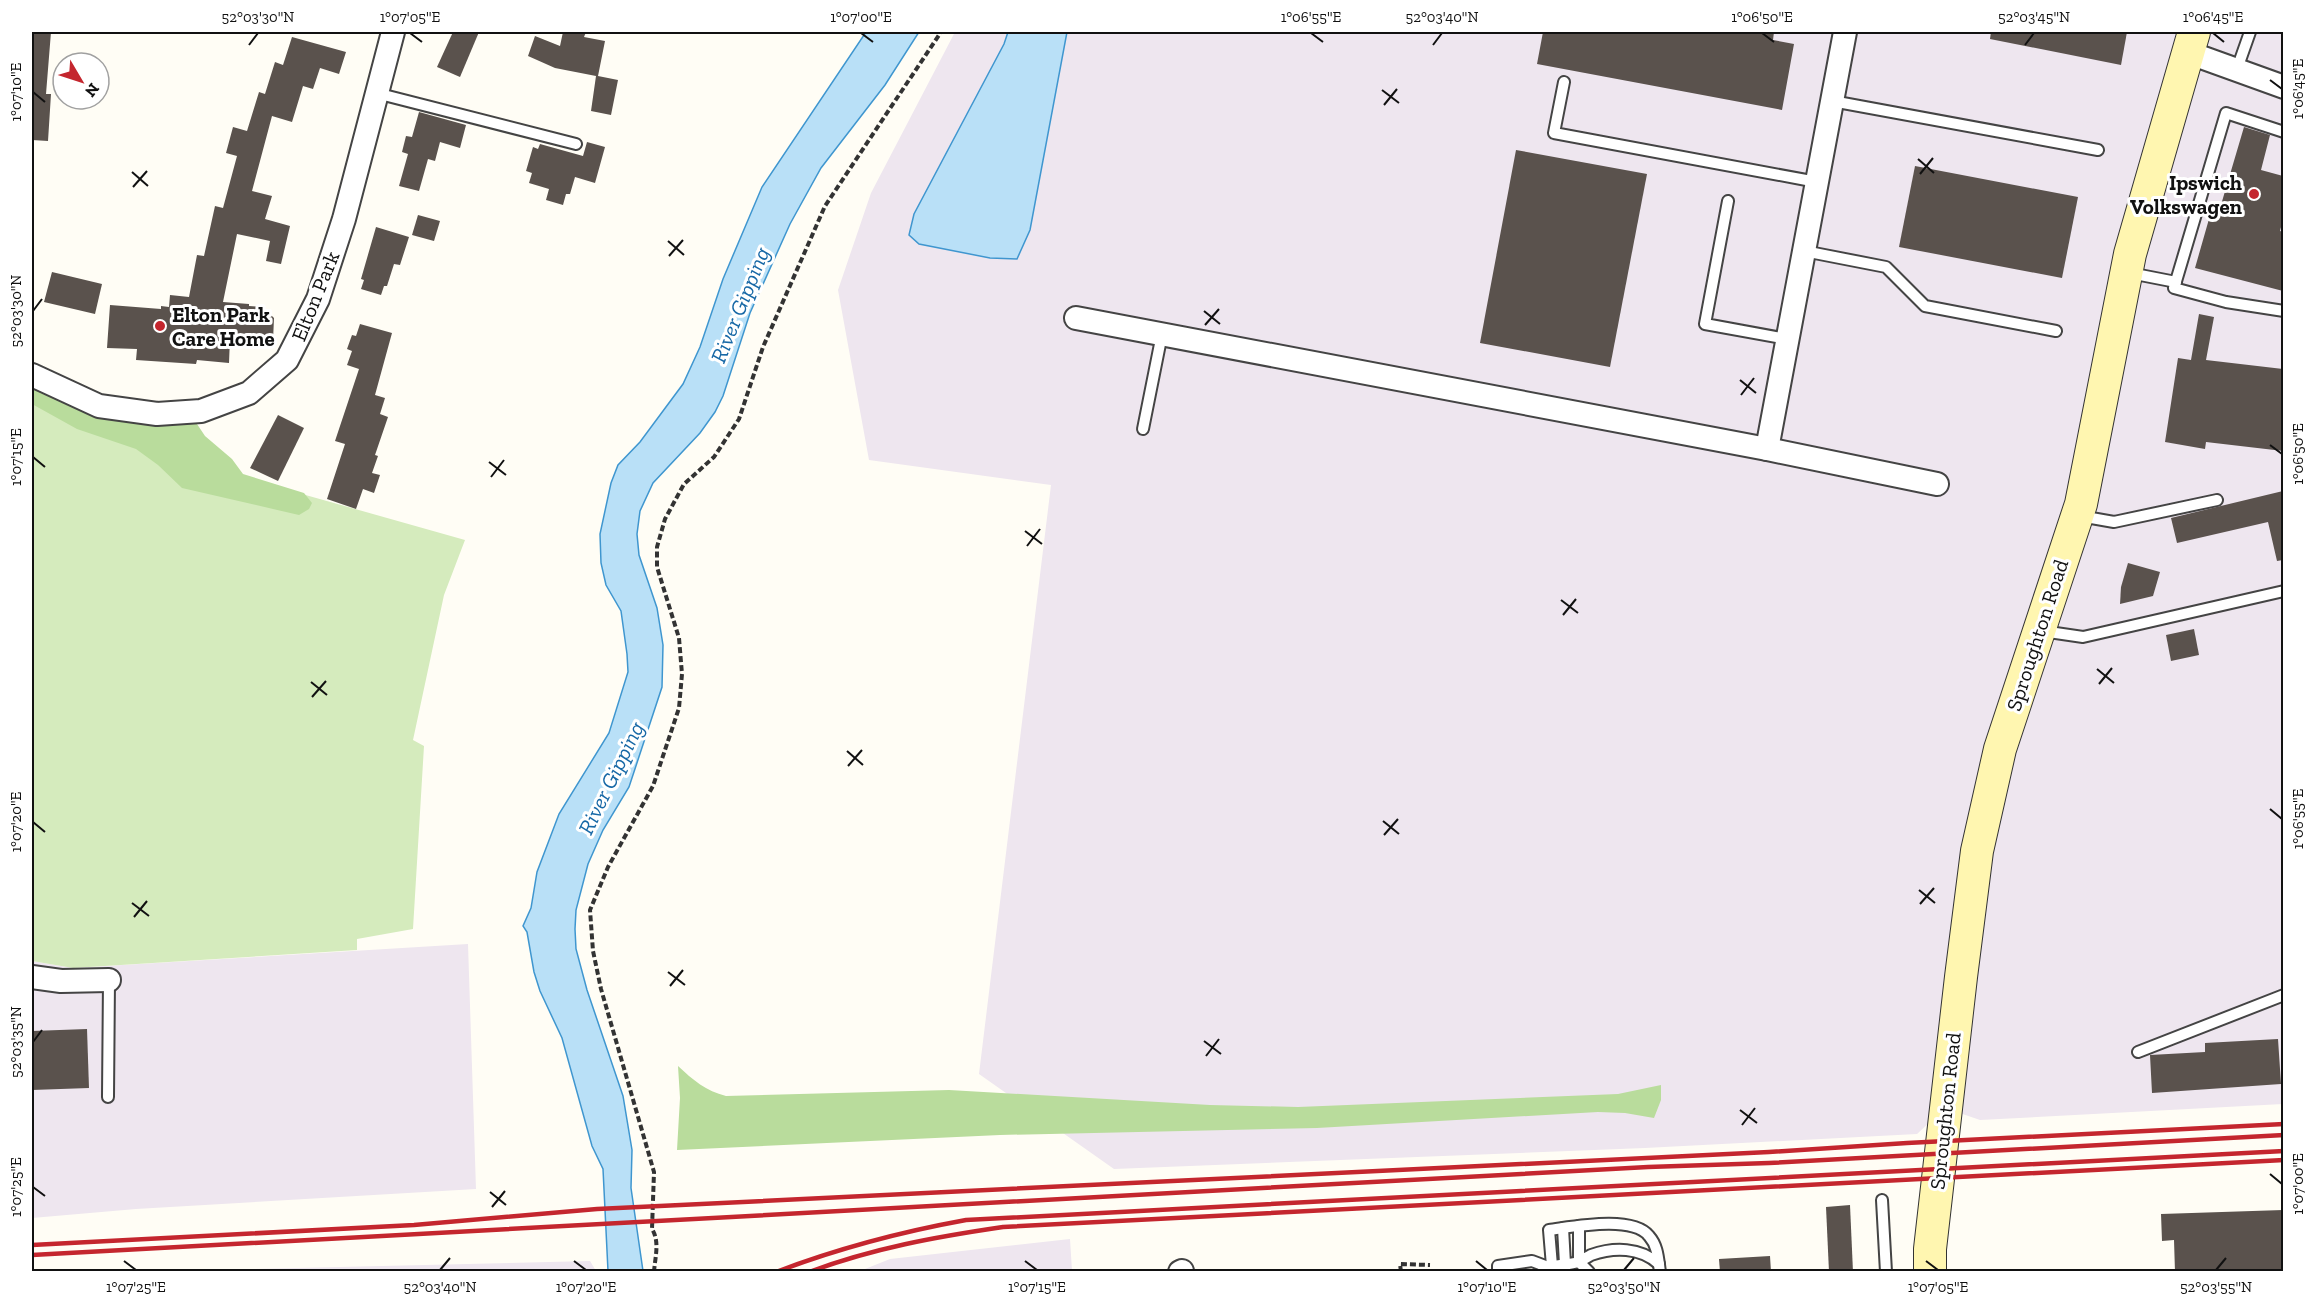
<svg xmlns="http://www.w3.org/2000/svg" width="2315" height="1303" font-family="'Zilla Slab',serif">
<rect width="100%" height="100%" fill="#fffdf5"/>
<!-- industrial -->
<g fill="#eee6ef">
<path d="M955,32h1328v1072l-303,16 -35,-12 -28,26 -272,14 -531,21 -135,-95 72,-589 -182,-25 -31,-170 33,-97z"/>
<path d="M468,944l8,245 -340,20 -104,9v-257l41,7z"/>
<path d="M1070,1239l2,32h-212l30,-12z"/>
<path d="M590,1261l6,10h-427z"/>
</g>
<!-- green -->
<path fill="#d5ebbd" d="M32,381l210,96 223,63 -21,55 -31,145 11,6 -11,183 -56,10v11l-284,18 -41,-7z"/>
<!-- forest -->
<g fill="#b9dc9c">
<path d="M32,371l19,11 144,39 10,15 27,23 11,15 61,19 8,10 -3,6 -10,6 -117,-27 -24,-23 -22,-16 -59,-20 -45,-25z"/>
<path d="M678,1066c15,14 28,25 48,30l223,-6 261,15 88,2 320,-13 43,-9v15l-7,18 -29,-5 -27,-1 -281,16 -317,7 -323,15 3,-52z"/>
</g>
<!-- water -->
<g fill="#b9e0f7" stroke="#3f96cf" stroke-width="1.5">
<path d="M866,32h53l-34,53 -64,83 -31,56 -40,89 -27,83 -8,16 -15,21 -47,50 -13,28 -3,23 2,21 18,53 6,37 -1,42 -33,100 -26,43 -15,34 -12,46 -1,19 1,20 11,41 36,106 9,54 -1,38 12,83h-35l-5,-102 -11,-23 -30,-108 -22,-47 -6,-19 -7,-40 -4,-6 8,-18 6,-36 22,-58 50,-81 19,-61 -1,-18 -6,-43 -15,-26 -5,-22 -1,-29 11,-51 7,-18 22,-23 43,-58 17,-37 23,-68 39,-92z"/>
<path d="M1008,32h59l-37,198 -13,29 -27,-1 -71,-14 -10,-9 5,-21 90,-170z"/>
</g>
<!-- building -->
<g fill="#5a524d">
<path d="M32,32h19l-5,62h5l-3,47 -16,-1z"/>
<path d="M453,32h26l-19,45 -23,-10z"/>
<path d="M563,32h23l-2,5 21,4 -7,35 20,4 -7,35 -20,-4 5,-35 -41,-8 -27,-12 7,-20 25,10z"/>
<path d="M1543,32h231l-1,8 21,4 -12,66 -245,-46z"/>
<path d="M1991,32h136l-6,33 -131,-26z"/>
<path d="M292,37l54,15 -7,22 -19,-6 -7,21 -10,-3 -11,36 -20,-6 -20,75 20,5 -7,23 25,7 -9,38 -15,-3 4,-20 -33,-7 -14,68 26,2v2l14,1 11,11 -1,23 -43,-3 -1,25 -32,-3 -1,4 -60,-4 1,-11 -30,-1 3,-43 51,4v-3l8,1 1,-12 19,2 8,-42 7,1 11,-50 8,2 14,-52 -11,-3 7,-26 14,4 12,-39 6,2 10,-32 8,3z"/>
<path d="M419,112l47,13 -6,23 -20,-6 -5,19 -7,-2 -9,32 -20,-5 9,-32 -6,-2 4,-16 6,1z"/>
<path d="M2244,127l26,8 -9,35 22,6v43l-3,12 3,1v59l-88,-23 16,-56 7,3z"/>
<path d="M587,142l18,5 -10,36 -20,-6 -5,17h-4l-3,11 -17,-5 3,-11 -20,-6 3,-10 -6,-2 7,-24 5,2 2,-5 43,12z"/>
<path d="M1516,150l131,24 -37,193 -130,-24z"/>
<path d="M1915,166l163,31 -16,81 -163,-31z"/>
<path d="M418,215l22,6 -6,20 -22,-6z"/>
<path d="M376,227l33,10 -9,28 -6,-1 -7,22h-3l-3,9 -20,-6 3,-9 -3,-1z"/>
<path d="M52,272l50,12 -7,30 -51,-12z"/>
<path d="M2199,314l15,3 -8,43 77,9v82l-77,-9 -1,7 -40,-7 13,-84 13,2z"/>
<path d="M360,324l32,9 -17,62 10,3 -5,16 8,3 -13,38 3,1 -6,17 8,2 -6,18 -11,-4 -7,20 -29,-10 18,-55 -10,-3 24,-72 -12,-4 5,-14 -5,-2 5,-14 4,1z"/>
<path d="M278,415l26,13 -26,53 -28,-13z"/>
<path d="M2283,491v69l-6,1 -9,-39 -91,21 -6,-25z"/>
<path d="M2128,563l32,9 -7,24 -33,8 1,-17z"/>
<path d="M2194,629l5,26 -28,6 -5,-26z"/>
<path d="M87,1029l2,59 -57,2v-59z"/>
<path d="M2278,1039l3,45 -129,9 -2,-38 55,-3v-9z"/>
<path d="M1850,1205l3,67h-24l-3,-65z"/>
<path d="M2283,1210v62h-108l-1,-32 -12,1 -1,-27z"/>
<path d="M1770,1256l1,16h-51l-1,-13z"/>
</g>
<g fill="none" stroke-linecap="round" stroke-linejoin="round">
<!-- lane casing -->
<g stroke="#444" stroke-width="14">
<g id="lane">
<path d="M2237,69l13,-37"/>
<path d="M1564,82l-10,51 263,49"/>
<path d="M376,93l200,51"/>
<path d="M1832,101l266,49"/>
<path d="M2284,132l-58,-19 -52,175 52,14 58,9"/>
<path d="M1728,201l-23,123 82,15"/>
<path d="M1804,251l82,16 39,39 131,25"/>
<path d="M2130,273l46,9"/>
<path d="M1143,429l19,-95"/>
<path d="M2080,516l34,6 103,-22"/>
<path d="M2042,631l41,6 201,-46"/>
<path d="M2138,1052l146,-57"/>
<path d="M108,1097l1,-117"/>
<path d="M1882,1200l4,72"/>
<path d="M1579,1226v36l10,10"/>
<path d="M1563,1228l2,36"/>
<path d="M1552,1266l-3,-36c24,-3 83,-15 100,6 9,10 9,23 11,36"/>
<path d="M1498,1272v-6l34,-5 16,6"/>
<path d="M1542,1272c10,-9 24,-6 36,-10 5,-2 9,-5 13,-7 23,-8 49,-8 68,9"/>
</g>
</g>
<!-- street casing -->
<g stroke="#444" stroke-width="26">
<g id="street">
<path d="M2187,52l97,35"/>
<path d="M1076,318l691,131 170,35"/>
<path d="M32,375l67,31 58,8 44,-3 48,-18 38,-33 31,-61 26,-80 49,-187"/>
<path d="M1767,449l78,-417"/>
<path d="M32,977l29,4 48,-1"/>
<path d="M1180,1272l2,-1"/>
</g>
</g>
<!-- secondary casing -->
<g stroke="#333" stroke-width="34">
<path id="secondary" d="M1930,1272v-23l31,-272 16,-126 23,-102 81,-245 49,-250 64,-222"/>
</g>
<!-- path -->
<g stroke="#333" stroke-width="4" stroke-dasharray="6 3" stroke-linecap="butt">
<path d="M654,1272c1,-15 6,-30 -2,-43l2,-57 -53,-183 -8,-38 -3,-41 18,-43 45,-81 26,-78 3,-34 -3,-36 -22,-71v-20l8,-28 19,-35 30,-27 25,-38 24,-72 62,-141 116,-174"/>
<path d="M1401,1272l-1,-8 30,1"/>
</g>
<!-- lane -->
<use href="#lane" stroke="#fff" stroke-width="10"/>
<!-- street -->
<use href="#street" stroke="#fff" stroke-width="22"/>
<!-- secondary -->
<use href="#secondary" stroke="#fff6b0" stroke-width="32"/>
<!-- rail -->
<g stroke="#c4262e" stroke-width="4.5">
<path d="M32,1245l382,-20 183,-16 1172,-57 138,-9 377,-19"/>
<path d="M32,1255l1616,-88 121,-4 515,-28"/>
<path d="M776,1272c63,-24 124,-40 190,-52l1318,-69"/>
<path d="M809,1272c65,-24 126,-35 194,-45l1281,-67"/>
</g>
</g>
<!-- ticks -->
<path fill="none" stroke="#111" stroke-width="2" d="M410,33l12,9M861,33l12,9M1311,33l12,9M1762,33l12,9M2213,33l11,9M249,45l9,-12M1433,45l9,-12M2025,45l9,-12M2270,80l12,9M1382,90l17,13M33,92l12,10M1384,105l13,-16M1918,159l16,14M132,172l16,14M1920,174l13,-16M133,187l14,-16M668,241l16,14M669,256l14,-16M33,311l9,-12M1204,311l16,13M1205,325l14,-16M1740,380l16,13M1741,395l13,-17M2270,445l12,9M33,457l12,10M489,462l17,13M491,477l13,-17M1025,531l17,13M1027,546l13,-17M1561,600l17,13M1563,615l13,-16M2097,669l17,14M311,682l16,13M2099,684l13,-16M312,697l14,-16M847,751l16,14M848,766l14,-16M2270,809l12,10M1383,821l16,13M33,822l12,10M1384,835l14,-16M1919,890l16,13M132,903l17,13M1920,904l14,-16M134,917l13,-16M668,972l17,13M670,986l13,-16M1204,1041l17,13M33,1042l9,-12M1206,1056l13,-17M1740,1110l17,13M1742,1125l13,-17M2270,1174l12,10M33,1187l12,9M490,1192l16,13M492,1207l13,-16M124,1261l12,9M574,1261l12,9M1025,1261l12,9M1476,1261l11,9M1926,1261l12,9M440,1270l10,-12M1624,1270l10,-12M2216,1270l10,-12"/>
<!-- markers -->
<g fill="#c4262e" stroke="#fff" stroke-width="2">
<circle cx="2254" cy="194" r="6"/>
<circle cx="160" cy="326" r="6"/>
</g>
<g text-anchor="middle" dominant-baseline="central" stroke-width="6" stroke-linejoin="round" paint-order="stroke">
<!-- poi labels -->
<g font-size="21" font-weight="bold" fill="#111" stroke="#fff" text-anchor="end">
<text x="2242" y="182">Ipswich<tspan x="2242" dy="24">Volkswagen</tspan></text>
<text x="172" y="314" text-anchor="start">Elton Park<tspan x="172" dy="24">Care Home</tspan></text>
</g>
<!-- street labels -->
<g font-size="21" fill="#111" stroke="#fff">
<text transform="translate(315 296) rotate(-68)">Elton Park</text>
<text transform="translate(2037 635) rotate(-72)">Sproughton Road</text>
<text transform="translate(1945 1111) rotate(-84)">Sproughton Road</text>
</g>
<!-- water labels -->
<g font-size="22" font-style="italic" fill="#1768a6" stroke="#fff">
<text transform="translate(740 305) rotate(-68)">River Gipping</text>
<text transform="translate(611 778) rotate(-64)">River Gipping</text>
</g>
</g>
<!-- border -->
<rect width="2315" height="1303" fill="none" stroke="#ffffff" stroke-width="66"/>
<!-- north arrow -->
<g transform="translate(81 81) rotate(129)"><circle r="28" fill="#ffffff" stroke="#a0a0a0" stroke-width="1.5"/>
<path d="M0-4.5L10 22L0 15L-10 22Z" fill="#c4262e"/>
<text y="-9" font-size="16" font-weight="bold" text-anchor="middle" fill="#111111">N</text>
</g>
<rect x="33" y="33" width="2249" height="1237" fill="none" stroke="#111" stroke-width="2"/>
<g font-size="15" text-anchor="middle" fill="#111">
<text x="258" y="22">52°03'30"N</text>
<text x="410" y="22">1°07'05"E</text>
<text x="861" y="22">1°07'00"E</text>
<text x="1311" y="22">1°06'55"E</text>
<text x="1442" y="22">52°03'40"N</text>
<text x="1762" y="22">1°06'50"E</text>
<text x="2034" y="22">52°03'45"N</text>
<text x="2213" y="22">1°06'45"E</text>
<text transform="translate(2298 89) rotate(-90)" y="5">1°06'45"E</text>
<text transform="translate(16 92) rotate(-90)" y="5">1°07'10"E</text>
<text transform="translate(16 311) rotate(-90)" y="5">52°03'30"N</text>
<text transform="translate(2298 454) rotate(-90)" y="5">1°06'50"E</text>
<text transform="translate(16 457) rotate(-90)" y="5">1°07'15"E</text>
<text transform="translate(2298 819) rotate(-90)" y="5">1°06'55"E</text>
<text transform="translate(16 822) rotate(-90)" y="5">1°07'20"E</text>
<text transform="translate(16 1042) rotate(-90)" y="5">52°03'35"N</text>
<text transform="translate(2298 1184) rotate(-90)" y="5">1°07'00"E</text>
<text transform="translate(16 1187) rotate(-90)" y="5">1°07'25"E</text>
<text x="136" y="1292">1°07'25"E</text>
<text x="440" y="1292">52°03'40"N</text>
<text x="586" y="1292">1°07'20"E</text>
<text x="1037" y="1292">1°07'15"E</text>
<text x="1487" y="1292">1°07'10"E</text>
<text x="1624" y="1292">52°03'50"N</text>
<text x="1938" y="1292">1°07'05"E</text>
<text x="2216" y="1292">52°03'55"N</text>
</g>
</svg>
